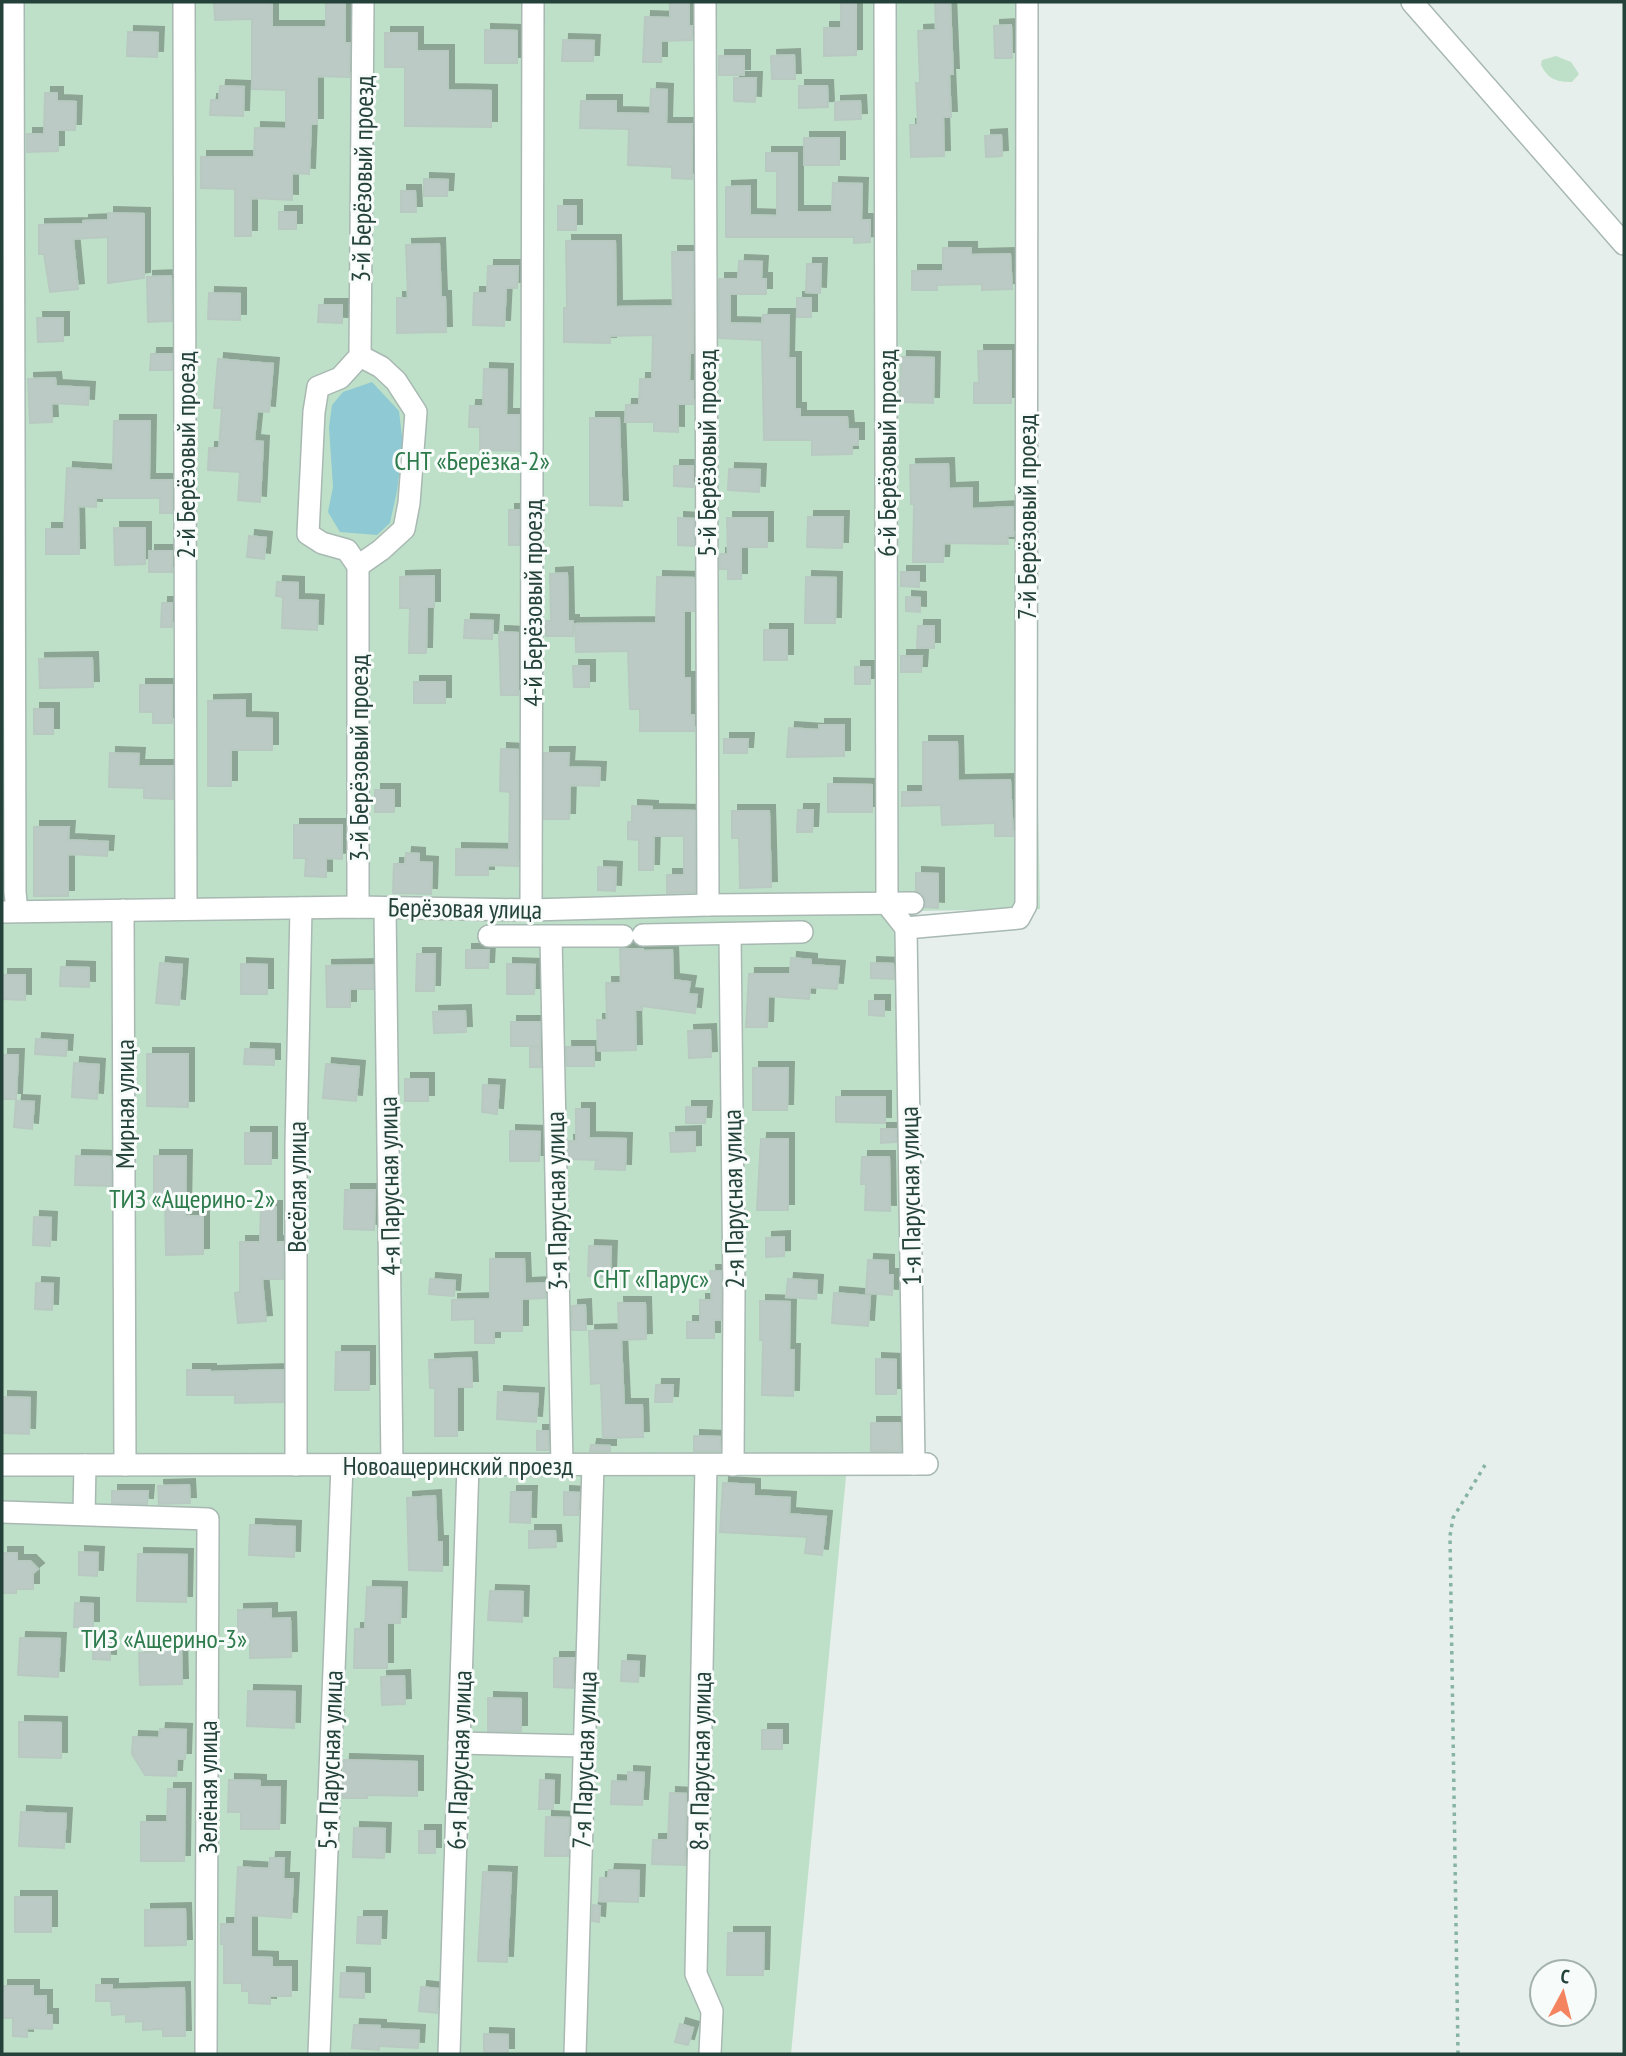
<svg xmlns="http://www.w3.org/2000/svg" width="1626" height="2056" font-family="'PT Sans Narrow',sans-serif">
<defs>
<filter id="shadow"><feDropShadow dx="6" dy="-6" stdDeviation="0" flood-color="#0004"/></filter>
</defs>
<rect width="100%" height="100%" fill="#e6efeb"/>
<!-- green -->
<g fill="#bfe0c8">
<path d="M2,2h1021l17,907 -125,2 9,553 -77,2 -56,588h-789z"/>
<path d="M1556,56l15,6 8,12 -7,8c-16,0 -24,-3 -31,-17l1,-5z"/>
</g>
<!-- water -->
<path fill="#8ec9d4" d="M372,382l27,29 4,34 -6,46 -7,32 -13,12 -37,-3 -12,-20 5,-25 -4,-60 3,-22 11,-13z"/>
<!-- building -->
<g fill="#bbcac4" stroke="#b8c9c2" stroke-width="2" filter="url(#shadow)">
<path d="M214,2h58v25h54v-25h19v41h5l-1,34 -32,-1v48h-6l-2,50 -17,-1v27l-41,-2v38h-16v-47l-34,-1v-31h53l1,-29 31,1v-39l-34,-1v-70l-37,1z"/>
<path d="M670,2h19v24h3v14l-31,1v21h-18l2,-45 25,1z"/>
<path d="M841,2h15v53l-32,1v-28h17z"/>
<path d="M935,2h15l3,72h-4l2,43h-8l1,39 -33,1 -1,-32h8l-2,-42h4l-2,-52 18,-1z"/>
<path d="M1011,25l1,33h-17l-1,-32z"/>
<path d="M485,30l32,1v32h-32z"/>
<path d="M128,32l30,1 -1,24 -30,-1z"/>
<path d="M385,33h32v18h31v39l43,1v36l-86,-1v-59h-20z"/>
<path d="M563,40l31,1 -1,20h-31z"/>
<path d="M794,55l1,24h-23l-1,-23z"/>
<rect x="719" y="56" width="25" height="19"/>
<path d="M734,78h22l-1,24 -21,-1z"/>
<path d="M220,86l24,1 -1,29 -33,-1 1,-15h8z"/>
<path d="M799,86h28l1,21 -29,1z"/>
<path d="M651,89l16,1 -1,34h26v55l-20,-1v-11l-44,-2 1,-36 -49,-1 1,-27h35v12l34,1z"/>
<path d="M45,93h12v8l19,1 -1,28h-17v21l-31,1v-18h17z"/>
<path d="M860,101l1,18 -26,1v-18z"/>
<path d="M1001,135l1,21 -16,1 -1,-21z"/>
<rect x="804" y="138" width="35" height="27"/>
<path d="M766,153h31v59h35l1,-29 29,1 -1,36h9v22l-16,1v-6h-128v-50l24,-1v29l27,1v-45h-11z"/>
<path d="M424,179l24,1 -1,16h-23z"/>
<path d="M401,191h14l1,21h-15z"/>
<rect x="558" y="206" width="18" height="24"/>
<rect x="279" y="212" width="17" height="17"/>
<path d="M108,213l36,1v64l-36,5v-46l-35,2 5,50 -28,3 -6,-38h-5v-29l44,-1v-3l25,-1z"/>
<path d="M566,241h49l1,66 57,-1 -1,-54h21v101h-3l-1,28h4v23h-15v28l-24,-1v-9h-29l1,-17h13l1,-26h12l1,-44 -43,1v7l-46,-1v-34h3z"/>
<path d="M439,244l2,53h4l1,35 -49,1v-35h11l-2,-53z"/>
<path d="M943,248h28v7l39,-1 2,35 -30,1v-6l-45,1v5h-25v-19h31z"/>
<path d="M739,261l23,1 -1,17h5v15h-36v29l32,1 1,-9h26l-1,43h7v51h5v8h47l1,12h10v16h-6v9l-40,1v-15h-48l-2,-100 -43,-2v-59h19z"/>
<path d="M807,264h14l-1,29 -14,-1z"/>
<path d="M488,266h30l-1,22h-11l-2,38 -31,-1 1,-32h13z"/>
<path d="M171,276l1,45 -24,1 -1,-45z"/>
<path d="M209,293l31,1v26l-32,-1z"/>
<rect x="797" y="298" width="14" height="19"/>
<path d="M319,305h23v18l-24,-1z"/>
<path d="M37,318h26v23l-25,1z"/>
<path d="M978,351h33v52h-37v-20h5z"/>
<path d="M151,354h21v16h-22z"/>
<path d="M901,357l33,1 -1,45 -33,-1z"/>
<path d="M218,359l55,5 -4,48 -12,-1 -3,30 9,1 -3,60 -22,-2 2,-28 -32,-2 1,-22h10l3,-40h-8z"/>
<path d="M484,369l23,1 -1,45h13v36l-39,-1v-23h-11l1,-21h13z"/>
<path d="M55,378l1,8 33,2 -1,17 -37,-2 1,19 -22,1 -2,-44z"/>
<path d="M590,418h29l3,88 -32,-1z"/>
<path d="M114,421h36l-1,59h23v33h-12v-15h-64v9l-18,-1 1,48h-33v-25h18l3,-61 46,3z"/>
<path d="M948,464l1,25 23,-1v21l41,-2v29h-6l1,8 -64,-1 -1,19h-30l1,-58h-3l-1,-39z"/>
<path d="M674,466h19v21l-19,-1z"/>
<path d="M729,469l31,1 -1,22 -31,-2z"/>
<rect x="509" y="510" width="10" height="35"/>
<path d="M808,517h35l-1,31 -35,-1z"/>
<path d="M678,518l16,1v27l-16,-1z"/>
<path d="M727,518h40v29h-26v32h-13v-10h-8v-15h8z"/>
<path d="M114,528h31v36l-30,1z"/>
<path d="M249,536l17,2 -2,21 -17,-2z"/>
<rect x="149" y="551" width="23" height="21"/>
<path d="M901,572h18v15l-18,-1z"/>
<path d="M567,573l1,48h5v15h-27v-15h5l-1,-47z"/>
<path d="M434,576v31h-7l-1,46h-17l1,-45h-10v-31z"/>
<path d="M657,577l37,1v33h-10v67h6v37h4v16h-54v-22h-10l-2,-58 -52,1 -1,-28 81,-1z"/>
<path d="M806,577l30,1 -1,45h-30z"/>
<path d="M277,582l21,1v17l20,1 -1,29 -35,-2 1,-31 -7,-1z"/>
<path d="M906,597l14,1v14l-14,-1z"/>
<path d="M162,603h10v24h-11z"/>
<path d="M465,620l28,1 -1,18 -28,-1z"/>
<path d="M918,626h16v22h-17z"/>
<rect x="764" y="630" width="23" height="30"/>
<path d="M499,632l19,1v62h-17z"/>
<path d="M901,656h21l-1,16h-20z"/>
<path d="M92,658l1,29 -53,1 -1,-29z"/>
<path d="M573,666h16v21h-15z"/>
<rect x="855" y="667" width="15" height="17"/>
<rect x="414" y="682" width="31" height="21"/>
<path d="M140,685h32v38h-19v-11h-13z"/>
<path d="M245,700v18l27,1v31h-41v36h-23v-85z"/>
<rect x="34" y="709" width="19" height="25"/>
<path d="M819,725h25v31l-57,1 2,-29 30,2z"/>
<path d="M724,739h24l-1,14h-23z"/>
<path d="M923,742h34l1,39 52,-1 3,56h-18v-13l-53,2 -1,-20 -39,1v-14h21z"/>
<path d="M501,749l17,1v116l-30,-1v10h-32v-26l53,1 1,-58 -10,-1z"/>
<path d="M110,753l29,1 -1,12h35v33l-29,-1v-10l-35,-1z"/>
<path d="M544,753h25l-1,14 32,1 -1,18 -29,-1 -1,34h-25z"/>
<path d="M828,784l44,1v27h-44z"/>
<rect x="375" y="790" width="19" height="22"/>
<path d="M632,806l20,1v3l43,1v81l-28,1v-18h17v-39h-30l-1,34h-14v-30l-11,-1v-17h4z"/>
<path d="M798,810h15l-1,22h-15z"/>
<path d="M732,811h37l2,76 -31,1 -1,-50h-7z"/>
<path d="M294,825h48v34l-16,-1v19l-21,-1 1,-18h-12z"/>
<path d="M34,827h35l-1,13 40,2 -1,14 -39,-2v42h-34z"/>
<path d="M406,853l13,1v8l13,1 -1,31 -38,-1 1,-29h11z"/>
<path d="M598,867l18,1 -1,23 -17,-1z"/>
<path d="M916,873l22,1v34l-13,-1v-10l-9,-6z"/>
<path d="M620,949h23v2l29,-1 1,30 17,2 -2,12 9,1 -2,18 -53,-7v4h-7l1,40 -38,1 -1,-31h10l-1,-37h15z"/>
<path d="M466,950h23l-1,18h-22z"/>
<path d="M417,954h18l-1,37h-18z"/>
<path d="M791,958l20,2v5l28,2 -2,22 -27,-2 -1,12 -41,-3 -1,31h-21l3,-53h41z"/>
<path d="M160,963l22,2 -3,40 -23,-2z"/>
<path d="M871,963l22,1 1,15 -23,-1z"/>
<path d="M241,964l26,1v29h-26z"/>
<path d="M507,964l28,1 -1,29h-27z"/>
<path d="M373,965v24h-23v18h-23l-1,-41z"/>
<path d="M61,967l28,1v19l-29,-1z"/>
<path d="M2,975h23v25l-23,-1z"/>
<path d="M869,1001h15v15l-15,-1z"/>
<path d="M465,1011l1,21 -32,1 -1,-21z"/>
<rect x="511" y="1022" width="29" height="24"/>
<path d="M710,1030l1,27 -22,1 -1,-27z"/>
<path d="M36,1039l31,2 -1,15 -31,-2z"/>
<path d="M530,1047h10l1,20h-11z"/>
<path d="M566,1047h28v19h-27z"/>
<path d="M245,1049l29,1v15l-30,-1z"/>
<path d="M147,1054h41v53l-41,-1z"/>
<path d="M2,1055h16l-2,44h-14z"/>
<path d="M74,1063l25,2 -2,34 -25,-2z"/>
<path d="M326,1064l33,3 -3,34 -33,-3z"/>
<path d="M753,1068h35l-1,42h-34z"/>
<rect x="405" y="1079" width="23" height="22"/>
<path d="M483,1085l16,1 -2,28 -15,-2z"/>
<path d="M836,1097h49v26l-49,-1z"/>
<path d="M16,1101l18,1 -2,27 -18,-2z"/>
<path d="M686,1107h20l-1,16h-19z"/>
<path d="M576,1109h13v29l37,1 -1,31 -30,-1 1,-9 -27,-1 -1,-18h8z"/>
<path d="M881,1129h15v13l-15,1z"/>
<path d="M510,1131l30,1 -1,29h-29z"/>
<path d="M695,1132v19l-24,1 -1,-19z"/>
<rect x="245" y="1133" width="26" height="31"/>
<path d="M761,1139h27v71h-31z"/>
<path d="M76,1156l35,1v29l-36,-1z"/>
<path d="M154,1156h32l-1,60h18v38l-37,1 -1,-60h-11z"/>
<path d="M862,1157h27l1,54 -25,-1 1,-26h-5z"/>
<path d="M345,1190h30l-1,40 -30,-1z"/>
<path d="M261,1207h15v35h7v37h-21l4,42 -28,2 -3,-30 5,-1v-50h20z"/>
<path d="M34,1217l17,1 -1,28 -17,-1z"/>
<path d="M784,1237v19l-18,1v-19z"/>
<path d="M589,1246l22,1 -1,30 -22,-1z"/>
<path d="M490,1259h34l1,25 20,-1v15l-23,1v32h-28v12h-19v-24l-23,1v-20l38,-1z"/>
<path d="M868,1260l20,1v14h5l-1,20 -26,-2z"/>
<path d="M710,1271h11v49h-7v18h-27v-16h13v-22h12z"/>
<path d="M430,1279l25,2 -1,15 -25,-2z"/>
<path d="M788,1279l29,2 -1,18 -30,-2z"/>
<path d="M36,1283l17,1 -1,26 -17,-1z"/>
<path d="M834,1293l36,3 -2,30 -36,-3z"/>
<path d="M760,1301l30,1 -1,48h5l-1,46 -31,-1 1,-55h-3z"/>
<path d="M618,1303h27l1,36 -25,1 3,65h18l1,32 -40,1 -2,-55 -10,1 -2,-53 30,-1z"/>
<path d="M585,1305l1,25h-14v-24z"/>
<path d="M336,1352h33v38h-34z"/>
<path d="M471,1358l1,29h-15v49h-22v-48h-5l-1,-28z"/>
<path d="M876,1359l20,1v34h-20z"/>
<path d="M187,1370h23v2l73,-2v32l-48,1v-8h-48z"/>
<path d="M656,1385h17l-1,17h-17z"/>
<path d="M498,1392l40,2 -2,28 -39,-3z"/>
<path d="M2,1397l28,1 -1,36 -27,-1z"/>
<path d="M871,1423h29l1,28h-30z"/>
<path d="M537,1431h11l1,19h-12z"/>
<path d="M694,1436l26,1v14h-26z"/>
<path d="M591,1445l19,1v5h-20z"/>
<path d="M723,1483l31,2v11l36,2 -1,16 37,3 -4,38 -17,-2 2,-16 -87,-5z"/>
<path d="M189,1485l1,18 -31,1 -1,-18z"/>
<path d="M112,1491h36l-1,13 -35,-1z"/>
<path d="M511,1492h20l-1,31 -20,-1z"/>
<path d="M564,1492l15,1 -1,22h-14z"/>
<path d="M435,1496l2,46h5v29l-33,-1 -2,-72z"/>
<path d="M250,1525l45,2 -1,30 -45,-2z"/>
<path d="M529,1531h26l1,16 -27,1z"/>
<path d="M79,1552l19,1 -1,23 -18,-1z"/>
<path d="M2,1553h15v8h13l8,8 -5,4v16h-17v4h-14z"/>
<path d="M138,1554l49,1 -1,47 -49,-1z"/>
<path d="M367,1587l34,1 -1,35h-13v45h-33l1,-39h10z"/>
<path d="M490,1591l33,1 -1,30 -34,-2z"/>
<path d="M75,1603l18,1v23h-19z"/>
<path d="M271,1609v10l19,-1 1,39 -41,1v-17h-12v-31z"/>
<path d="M20,1638l40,1 -2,38 -40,-2z"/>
<path d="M93,1638h17v22l-17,-1z"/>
<path d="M181,1644l1,40 -42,1 -1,-32 18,-1 -1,-7z"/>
<path d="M554,1658h20l-1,30 -19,-1z"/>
<path d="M622,1661l17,1 -1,20 -17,-1z"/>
<path d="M404,1676l1,28 -23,1 -1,-28z"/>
<path d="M248,1691l47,1 -1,36 -47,-2z"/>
<path d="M488,1698l33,1v32h-33z"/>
<path d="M19,1722l42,1v35l-42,-1z"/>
<path d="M160,1729l26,1 -1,29h-8l-1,17 -31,-1 -13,-21 1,-17 26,1z"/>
<rect x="762" y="1730" width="20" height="19"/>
<path d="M344,1760l73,2v34l-50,-1v3h-25z"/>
<path d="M628,1772l16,1 -2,32 -31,-1 1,-23 16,1z"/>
<path d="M229,1780l31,1v6h20l-1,42h-38v-17h-13z"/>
<path d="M540,1780l14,1 -1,28h-14z"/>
<path d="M168,1789h17l-1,72h-43v-39h26z"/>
<path d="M670,1793l16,1 -1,71 -33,-1 1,-24h15z"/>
<path d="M21,1812l45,2 -2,34 -45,-2z"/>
<path d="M546,1817l23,1 -1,38h-23z"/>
<path d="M354,1828l31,1 -1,29 -31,-1z"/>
<rect x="419" y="1831" width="16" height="22"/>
<path d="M270,1858h14l-1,21h10l-2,39 -40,-3v42l21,1v9h19v29h-21v8l-21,-1v-12h-7v-8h-18v-39h-3v-20h14l3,-57 31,2z"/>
<path d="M609,1870l30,1 -1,31 -39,-1 1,-23h8z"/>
<path d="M483,1872l28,1 -4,89 -29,-1z"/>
<rect x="15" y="1897" width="36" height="35"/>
<path d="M593,1905l7,1 -1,16 -7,-1z"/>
<path d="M185,1909l1,36 -41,1v-36z"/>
<path d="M358,1917h23l-1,27 -23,-1z"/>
<path d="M728,1933h36l-1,42h-36z"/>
<path d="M341,1973l23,1v24l-24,-1z"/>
<path d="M96,1985h16v5l72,-2 1,48h-22v-7l-20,1v-9l-17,1v-8l-14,1 -1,-14h-15z"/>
<path d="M2,1986h31v10h13v19h6v14l-25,-1v9l-14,-1v-18h-11z"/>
<path d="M421,1987l17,2 -1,24 -18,-2z"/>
<path d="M680,2024l13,4 -5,17 -13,-3z"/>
<path d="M354,2025l26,1v3l39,2 -1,17 -39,-2v4l-27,-2z"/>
<path d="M484,2034l24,1v19h-24z"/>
</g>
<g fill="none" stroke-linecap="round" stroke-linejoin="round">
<!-- minor casing -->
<g stroke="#a8b8b2" stroke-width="24">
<g id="minor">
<path d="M13,2l2,890 2,19"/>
<path d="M184,2l2,907"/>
<path d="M705,2l3,903"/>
<path d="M885,2l2,902 19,24"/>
<path d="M1412,2l212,242"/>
<path d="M358,566l23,-16 23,-21 5,-26 7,-91 -20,-31 -15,-14 -21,-11"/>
<path d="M358,907v-341l-11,-16 -25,-7 -14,-9 6,-122 4,-25 22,-9 20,-22 3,-354"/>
<path d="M385,908l7,557"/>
<path d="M123,910l2,555"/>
<path d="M531,910l2,-908"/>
<path d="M2,912l356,-5 173,3 177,-5 205,-2"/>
<path d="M906,928l113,-10 7,-13 1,-903"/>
<path d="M906,928l8,536"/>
<path d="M730,934l4,359 -1,172"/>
<path d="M643,935l159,-3"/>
<path d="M489,936h134"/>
<path d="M551,937l11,528"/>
<path d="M2,1465l925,-1"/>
<path d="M296,1465v-320l5,-237"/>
<path d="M706,1465l-10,509 16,37 -2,43"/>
<path d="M2,1512l206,7 -2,535"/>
<path d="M84,1514l1,-49"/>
<path d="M459,1743l125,3"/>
<path d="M319,2054l23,-589"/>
<path d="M449,2054l19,-589"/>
<path d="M575,2054l18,-589"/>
</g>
</g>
<!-- path -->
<path stroke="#86b3a5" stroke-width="3.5" stroke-dasharray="3.5 5" stroke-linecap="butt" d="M1458,2054l-8,-518 3,-18 32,-53"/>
<!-- minor -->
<use href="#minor" stroke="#fff" stroke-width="21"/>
</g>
<g text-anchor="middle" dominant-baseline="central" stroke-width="6" stroke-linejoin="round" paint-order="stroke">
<!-- street labels -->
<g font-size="26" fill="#24423a" stroke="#f7fbf9">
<text transform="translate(362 179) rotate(-89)">3-й Берёзовый проезд</text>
<text transform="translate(706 453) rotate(-90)">5-й Берёзовый проезд</text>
<text transform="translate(886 453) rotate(-90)">6-й Берёзовый проезд</text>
<text transform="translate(185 455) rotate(-90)">2-й Берёзовый проезд</text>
<text transform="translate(1026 517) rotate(-90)">7-й Берёзовый проезд</text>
<text transform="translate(532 603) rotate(-90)">4-й Берёзовый проезд</text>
<text transform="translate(358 758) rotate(-90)">3-й Берёзовый проезд</text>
<text transform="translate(465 908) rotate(1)">Берёзовая улица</text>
<text transform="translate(124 1104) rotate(-90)">Мирная улица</text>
<text transform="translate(389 1186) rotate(-91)">4-я Парусная улица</text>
<text transform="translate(296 1187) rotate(-90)">Весёлая улица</text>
<text transform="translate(910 1196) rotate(-91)">1-я Парусная улица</text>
<text transform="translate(733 1199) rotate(-91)">2-я Парусная улица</text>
<text transform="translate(556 1201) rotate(-91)">3-я Парусная улица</text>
<text x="458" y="1465">Новоащеринский проезд</text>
<text transform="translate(330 1760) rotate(-88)">5-я Парусная улица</text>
<text transform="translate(459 1760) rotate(-88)">6-я Парусная улица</text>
<text transform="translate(584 1760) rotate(-88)">7-я Парусная улица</text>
<text transform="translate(700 1761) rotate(-89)">8-я Парусная улица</text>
<text transform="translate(207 1787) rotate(-90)">Зелёная улица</text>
</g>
<!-- park labels -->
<g font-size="26" fill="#2d7a4b" stroke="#f7fbf9">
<text x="472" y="460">СНТ «Берёзка-2»</text>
<text x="192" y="1198">ТИЗ «Ащерино-2»</text>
<text x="651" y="1278">СНТ «Парус»</text>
<text x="164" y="1638">ТИЗ «Ащерино-3»</text>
</g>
</g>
<!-- border -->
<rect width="1626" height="2056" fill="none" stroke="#24423a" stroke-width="7"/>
<!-- north arrow -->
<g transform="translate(1563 1993) rotate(7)"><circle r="33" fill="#f7fbf9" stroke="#a3b1ad" stroke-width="2"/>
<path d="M0-5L12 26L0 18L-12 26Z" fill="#f4845f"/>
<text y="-10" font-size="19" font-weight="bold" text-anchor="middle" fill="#24423a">С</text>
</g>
</svg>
